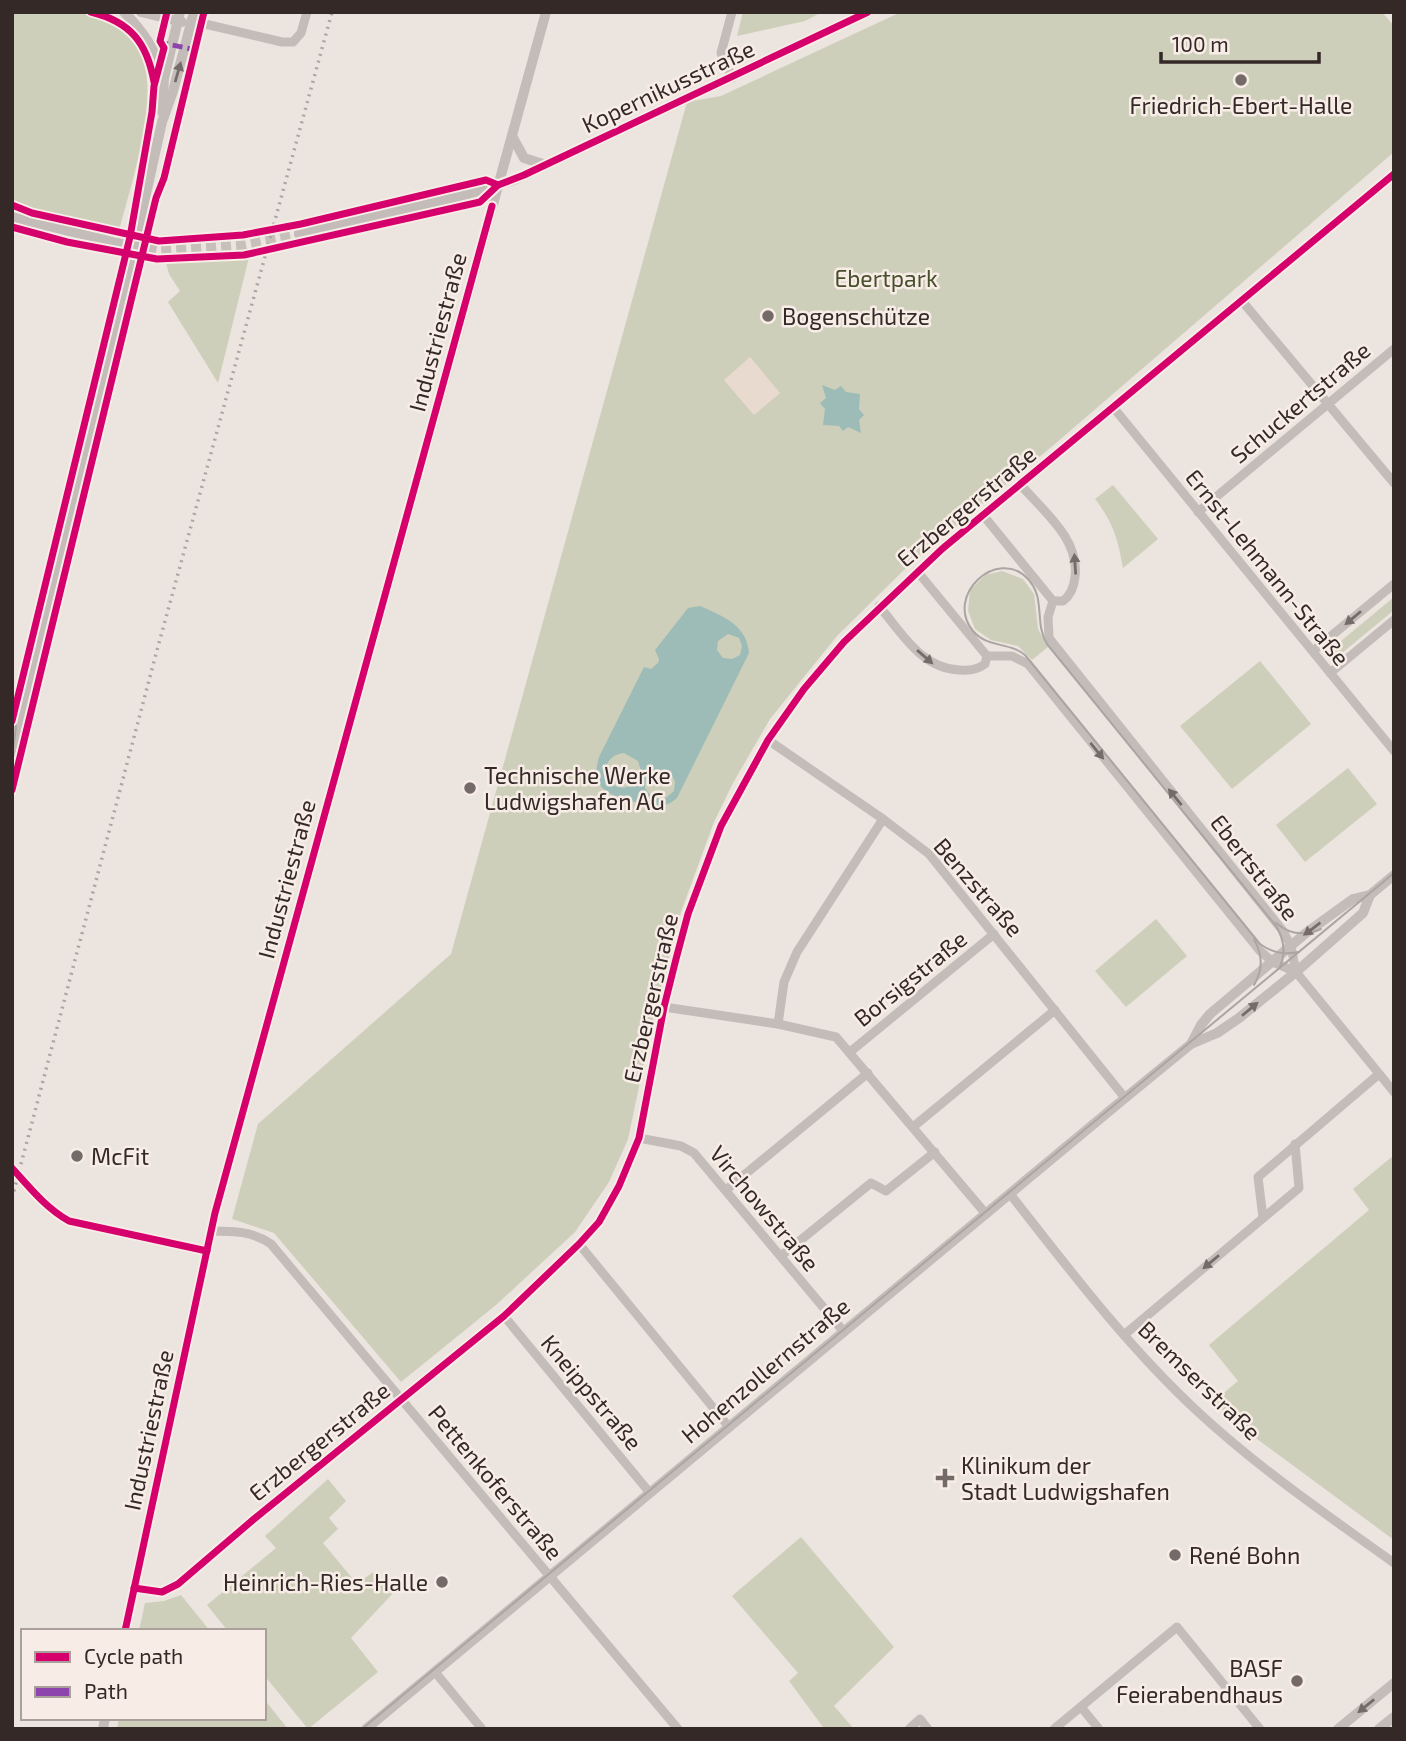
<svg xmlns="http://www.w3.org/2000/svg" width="1406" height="1741" font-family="'Exo 2',sans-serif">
<rect width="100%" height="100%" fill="#ebe4df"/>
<!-- green -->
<g fill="#cecfba">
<path d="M12,12c31,0 67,-4 96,9 17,8 33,27 37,45 10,48 -14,118 -26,165l-61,-14 -46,-15z"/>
<path d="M743,12h79l-17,9 -68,15z"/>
<path d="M901,12h481l12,14v126l-338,291 -146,121 -73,72 -67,83 -37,64 -19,39 -33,90 -25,94 -28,133 -19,43 -34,50 -79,73 -95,77 -127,-149 -42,-14 26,-95 193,-170 236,-852 34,-6z"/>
<path d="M249,257l-31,126 -50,-81 12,-11 -11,-17 -3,-11z"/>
<path d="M1113,485l45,54 -35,29c-5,-29 -10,-46 -28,-69z"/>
<path d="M1002,571l21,8 11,15 4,35 10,18 -16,13 -14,-14 -27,-6 -16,-11 -7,-18 2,-21 15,-15z"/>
<path d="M1394,597v13l-58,48 -7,-7z"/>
<path d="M1260,661l51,63 -79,65 -52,-63z"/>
<path d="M1348,768l29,36 -72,58 -29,-37z"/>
<path d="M1156,919l31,37 -61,51 -31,-36z"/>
<path d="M1394,1155v385l-141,-104 -40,-34 25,-21 -29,-36 160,-135 -16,-21z"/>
<path d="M328,1479l18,22 -17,17 9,11 -15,14 34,41 16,-12 10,12 4,-3 9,9 -45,48 27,34 -70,57 -44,-54v-44h-36l-21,-26 69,-57 -11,-12z"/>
<path d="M801,1537l93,110 -60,59 20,23h-32l1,-2 -34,-46 9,-8 -66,-77z"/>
<path d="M181,1595l29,36h-71l6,-28 19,-2z"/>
<path d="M264,1699l24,30h-171l2,-11h145z"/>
</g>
<!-- plaza -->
<path fill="#e9dacf" d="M750,357l30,36 -26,22 -30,-35z"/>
<!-- water -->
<g fill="#9dbcb8" fill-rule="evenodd">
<path d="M822,385l13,5 6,-4 5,6 14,2 -1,15 5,6 -5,5 2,13 -13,-6 -5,4 -4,-5 -16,-1 2,-16 -5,-6 6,-5z"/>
<path d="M700,606c23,10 47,19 49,47l-72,145c-15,13 -28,8 -46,3 -25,-7 -41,-14 -32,-44l45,-90 7,2 7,-6 1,-4 -4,-9 33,-42zM728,634l11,4 3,8 -2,9 -8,4 -9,-1 -6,-8 1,-9zM624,753l14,8 3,10 -4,10c-26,24 -47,-24 -13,-28zM657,769l14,4 4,9 -1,9 -11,9 -12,-4 -6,-8 1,-10z"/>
</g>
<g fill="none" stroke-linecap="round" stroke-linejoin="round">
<!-- tertiary-tunnel -->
<path stroke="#c6bfba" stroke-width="10" stroke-dasharray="10 5" stroke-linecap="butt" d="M117,243l42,8 85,-6 55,-11"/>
<!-- minor -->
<g stroke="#c4bcb8" stroke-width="9">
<path d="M192,21l90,21h11l8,-9 6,-21"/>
<path d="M732,78l-11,-25 11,-41"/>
<path d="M1242,301l152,182"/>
<path d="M1113,407l281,344"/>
<path d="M1020,484c23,27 60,55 55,93 -1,10 -4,18 -12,24h-10l-5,16 1,21 234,293 8,15 5,26"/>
<path d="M1198,512l196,-163"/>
<path d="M983,515l70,86"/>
<path d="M917,571l70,85"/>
<path d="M879,606c23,27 42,62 80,64 10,1 18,0 26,-6l2,-8h25l16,8 232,287 13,11 23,10 98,120"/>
<path d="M1313,651l81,-67"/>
<path d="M1330,673l64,-53"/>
<path d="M768,740l115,79 46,35 196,244"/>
<path d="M664,1007l114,17 58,13 150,177"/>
<path d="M778,1024l6,-42 13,-30 86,-133"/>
<path d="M850,1052l144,-118"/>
<path d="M913,1127l142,-117"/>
<path d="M639,1138l42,8 13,7 150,179"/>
<path d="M726,1190l142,-117"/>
<path d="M1010,1194c59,75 117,152 187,217 60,56 130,104 197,152"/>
<path d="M1263,1218l-5,-41 121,-103"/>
<path d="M211,1231c23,0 41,0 60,13l407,485"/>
<path d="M579,1244l150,183"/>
<path d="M781,1256l90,-73 15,8 49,-39"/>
<path d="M504,1316l146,177"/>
<path d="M1124,1335l175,-147 -4,-44"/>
<path d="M134,1588l28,4 16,-8 76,-65 250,-203 75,-72 20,-22 20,-36 20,-48 25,-131 12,-48 12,-45 33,-88 47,-86 36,-51 40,-47 98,-93 452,-375"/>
<path d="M435,1672l47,57"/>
<path d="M1081,1707l18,22"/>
<path d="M909,1729l11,-10 8,10"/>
<path d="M1054,1729l123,-102 83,102"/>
</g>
<!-- tertiary -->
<g stroke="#c4bcb8" stroke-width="10">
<path d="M124,12c21,21 31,38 40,66"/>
<path d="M141,12l41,10"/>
<path d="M162,112l2,-34 16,-66"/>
<path d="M512,136l12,22 22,7"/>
<path d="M12,217l105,26"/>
<path d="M299,234l169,-40 46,-14 354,-168"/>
<path d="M12,752l101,-410 49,-220 11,-31 21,-79"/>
<path d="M1191,1044l10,-19 9,-11 96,-81 47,-34 17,-4 24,-20"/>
<path d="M125,1631l90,-418 331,-1201"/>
<path d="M103,1729l2,-11"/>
<path d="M366,1729l759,-631 66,-54 26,-11 22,-15 57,-46 67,-59 7,-18"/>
<path d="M1338,1729l56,-46"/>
<path d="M1379,1729l15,-12"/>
</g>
<!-- tram -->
<g stroke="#aba5a3" stroke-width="2">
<path d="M12,703l4,25 -4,28"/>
<path d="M1276,923c14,12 29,13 45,6"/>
<path d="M1254,939c9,17 9,30 0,46"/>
<path d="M1280,967c6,-14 4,-28 -4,-41l-229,-282c-13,-21 -1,-46 -19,-65 -31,-33 -84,17 -55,52 14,17 37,11 52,24l235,289c12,9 24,11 39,8"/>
<path d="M362,1729l1032,-856"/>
</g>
<!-- rail -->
<path stroke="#aba5a3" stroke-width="3.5" stroke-dasharray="2 5" stroke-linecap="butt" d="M12,1198l144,-544 176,-642"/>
<!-- quiet -->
<path stroke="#8e44ad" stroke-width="5" stroke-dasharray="10 5" stroke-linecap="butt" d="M158,42l38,8"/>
<!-- cycleway casing -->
<g stroke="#f8ede6" stroke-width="11">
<g id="cycleway">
<path d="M91,12c40,10 56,31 63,70"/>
<path d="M12,205l20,8 127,28 84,-6 58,-11 185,-44 12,5"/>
<path d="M12,227l55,15 90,17 87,-4 236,-53 18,-17 26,-10 344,-163"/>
<path d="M12,721l118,-484 22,-125 2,-26 10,-38 -4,-7 7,-29"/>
<path d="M12,790l144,-592 8,-20 40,-166"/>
<path d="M12,1168c18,20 34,40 57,53l138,30"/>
<path d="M134,1588l28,4 16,-8 76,-65 250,-203 75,-72 20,-22 20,-36 20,-48 25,-131 12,-48 12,-45 33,-88 47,-86 36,-51 40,-47 98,-93 452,-375"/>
<path d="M125,1631l90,-418 277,-1007"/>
</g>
</g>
<!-- cycleway -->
<use href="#cycleway" stroke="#d6006c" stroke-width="7"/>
</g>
<!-- one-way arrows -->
<defs><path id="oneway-solid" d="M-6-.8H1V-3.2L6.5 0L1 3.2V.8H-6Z" transform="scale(1.75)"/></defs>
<g fill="#756b68">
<use href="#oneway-solid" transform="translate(178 72) rotate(-74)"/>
<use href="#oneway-solid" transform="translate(1075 564) rotate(-94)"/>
<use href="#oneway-solid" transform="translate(1353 618) rotate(140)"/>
<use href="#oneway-solid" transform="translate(925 657) rotate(41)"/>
<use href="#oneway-solid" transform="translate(1097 751) rotate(51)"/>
<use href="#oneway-solid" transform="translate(1175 797) rotate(-129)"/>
<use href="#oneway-solid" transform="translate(1312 929) rotate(143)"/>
<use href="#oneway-solid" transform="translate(1250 1009) rotate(-40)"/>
<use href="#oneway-solid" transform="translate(1211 1262) rotate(140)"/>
<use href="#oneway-solid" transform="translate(1366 1706) rotate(141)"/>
</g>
<!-- markers -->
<g fill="#746a67" stroke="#f8ede6" stroke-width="2.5">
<circle cx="1241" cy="80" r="7"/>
<circle cx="768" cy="316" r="7"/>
<circle cx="470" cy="788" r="7"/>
<circle cx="77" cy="1156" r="7"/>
<path d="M941.5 1467.5h7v7h7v7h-7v7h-7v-7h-7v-7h7z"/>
<circle cx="1175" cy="1555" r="7"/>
<circle cx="442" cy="1582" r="7"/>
<circle cx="1297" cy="1681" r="7"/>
</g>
<g text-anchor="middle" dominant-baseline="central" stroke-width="5" stroke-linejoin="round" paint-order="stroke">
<!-- street labels -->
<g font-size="23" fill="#342927" stroke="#f8ede6">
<text transform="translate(668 86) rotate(-25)">Kopernikusstraße</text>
<text transform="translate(437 332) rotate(-75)">Industriestraße</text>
<text transform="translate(1300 402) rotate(-40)">Schuckertstraße</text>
<text transform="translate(966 506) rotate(-40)">Erzbergerstraße</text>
<text transform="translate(1268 567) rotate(51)">Ernst-Lehmann-Straße</text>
<text transform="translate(1255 867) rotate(52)">Ebertstraße</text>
<text transform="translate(286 879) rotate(-75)">Industriestraße</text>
<text transform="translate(979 887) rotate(49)">Benzstraße</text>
<text transform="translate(910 978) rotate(-39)">Borsigstraße</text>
<text transform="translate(650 998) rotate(-77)">Erzbergerstraße</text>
<text transform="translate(765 1208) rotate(50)">Virchowstraße</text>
<text transform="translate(765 1370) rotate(-40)">Hohenzollernstraße</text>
<text transform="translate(1200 1380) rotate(44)">Bremserstraße</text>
<text transform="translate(592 1392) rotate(50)">Kneippstraße</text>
<text transform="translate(148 1430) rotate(-78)">Industriestraße</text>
<text transform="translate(319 1441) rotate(-39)">Erzbergerstraße</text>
<text transform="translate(496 1482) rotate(50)">Pettenkoferstraße</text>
</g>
<!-- poi labels -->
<g font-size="23" fill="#342927" stroke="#f8ede6" text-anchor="start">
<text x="1241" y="105" text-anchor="middle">Friedrich-Ebert-Halle</text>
<text x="782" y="316">Bogenschütze</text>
<text x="484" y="775">Technische Werke<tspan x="484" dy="26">Ludwigshafen AG</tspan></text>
<text x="91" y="1156">McFit</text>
<text x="961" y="1465">Klinikum der<tspan x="961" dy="26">Stadt Ludwigshafen</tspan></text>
<text x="1189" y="1555">René Bohn</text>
<text x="428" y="1582" text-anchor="end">Heinrich-Ries-Halle</text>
<text x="1283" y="1668" text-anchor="end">BASF<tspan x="1283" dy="26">Feierabendhaus</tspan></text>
</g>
<!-- park labels -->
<g font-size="23" fill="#47502c" stroke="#f8ede6">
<text x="886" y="278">Ebertpark</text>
</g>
</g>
<!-- border -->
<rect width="1406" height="1741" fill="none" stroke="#342927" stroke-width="28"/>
<!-- legend -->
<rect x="21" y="1629" width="245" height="91" fill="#f8ede6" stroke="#aa9f9a" stroke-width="2"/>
<rect x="35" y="1652" width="35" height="10" fill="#d6006c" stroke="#aa9f9a" stroke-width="2"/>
<text x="84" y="1664" font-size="21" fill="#342927">Cycle path</text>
<rect x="35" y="1687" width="35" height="10" fill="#8e44ad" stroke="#aa9f9a" stroke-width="2"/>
<text x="84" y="1699" font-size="21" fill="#342927">Path</text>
<!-- scale -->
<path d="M1161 52v10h158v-10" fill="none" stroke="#342927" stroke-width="3.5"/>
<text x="1172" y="52" font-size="21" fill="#342927" stroke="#f8ede6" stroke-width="5" paint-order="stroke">100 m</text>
</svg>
